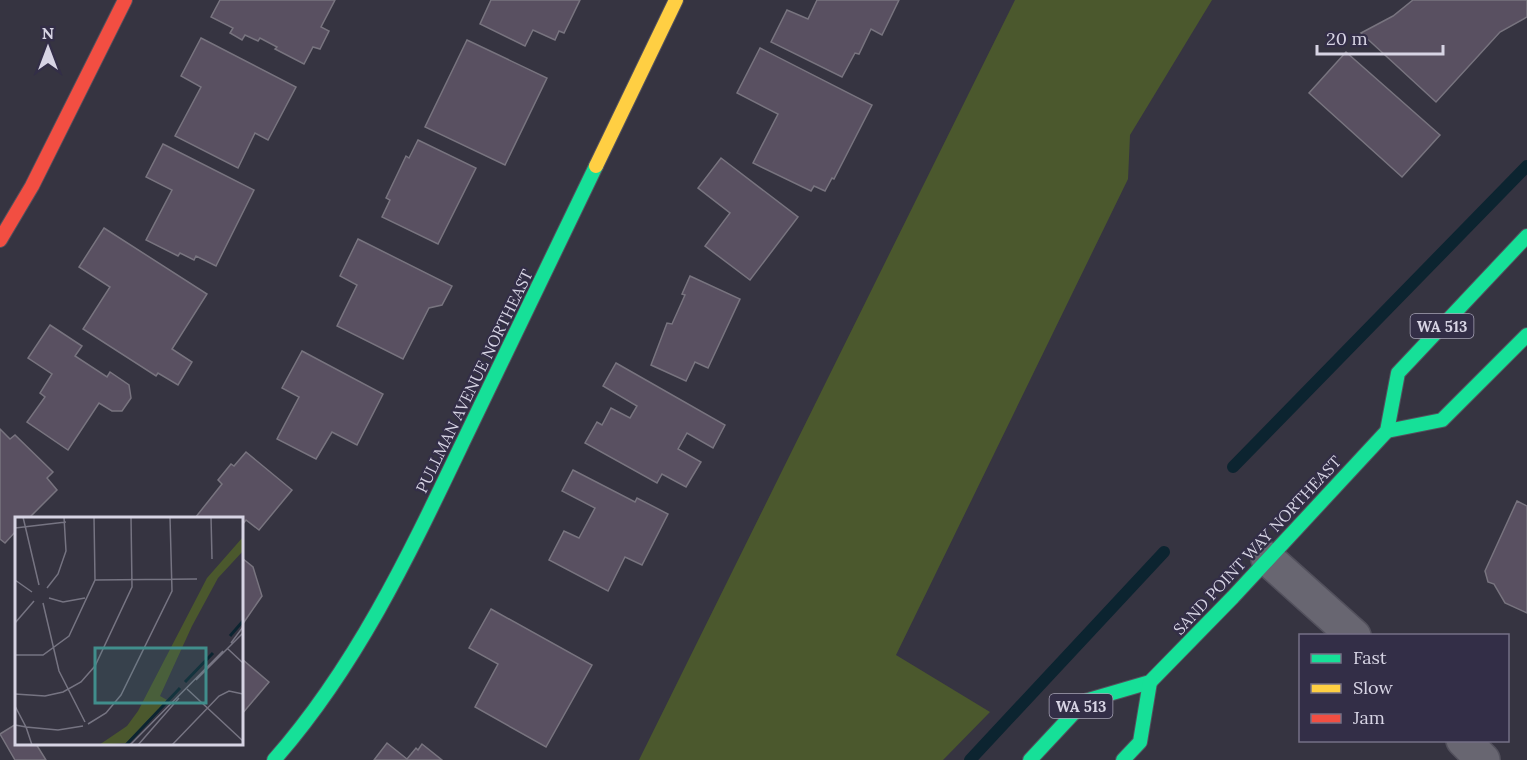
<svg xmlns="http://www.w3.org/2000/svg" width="1527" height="760" font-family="Lora,serif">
<rect width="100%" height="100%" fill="#363441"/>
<!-- green -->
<path fill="#4b582d" d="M1015,0h197l-82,135 -2,44 -232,476 94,57 -47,48h-304z"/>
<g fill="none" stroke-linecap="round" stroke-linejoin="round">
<!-- stream -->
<g stroke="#0c2430" stroke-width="12">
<path d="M1233,467l294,-301"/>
<path d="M970,760l194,-208"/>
</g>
</g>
<!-- building -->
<g fill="#595061" stroke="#78747f" stroke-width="1.5">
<path d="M220,0h115l-14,27 8,4 -9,18 -7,-2 -9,17 -29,-15 2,-2 -17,-9 -2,3 -13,-6 -3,5 -12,-7 3,-5 -22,-11z"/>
<path d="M491,0h89l-16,33 -5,-2 -4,9 -22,-10 -8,16 -45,-22z"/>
<path d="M817,0h82l-17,35 -11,-6 -12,25 -4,-1 -13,24 -71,-35 16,-32 21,9z"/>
<path d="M1413,0h114v17l-27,15 -64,70 -75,-69 32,-17z"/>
<path d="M201,38l95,49 -28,53 -13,-7 -17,35 -63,-32 26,-49 -20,-11z"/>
<path d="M467,40l80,38 -42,87 -80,-38z"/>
<path d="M760,48l112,57 -38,74 -2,-1 -7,13 -11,-5 -3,5 -58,-28 25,-49 -41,-21z"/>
<path d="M1346,52l94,83 -38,42 -93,-84z"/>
<path d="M418,140l58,28 -38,76 -56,-27 8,-17 -4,-2 20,-42 3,2z"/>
<path d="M163,144l91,46 -38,76 -20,-10 -2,4 -14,-7 -2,3 -32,-16 26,-50 -26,-13z"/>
<path d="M721,158l77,59 -48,63 -45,-34 25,-33 -32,-25z"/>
<path d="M104,228l103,66 -35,55 20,13 -14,23 -20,-12 -2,3 -73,-47 27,-42 -31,-20z"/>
<path d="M358,239l94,47 -10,19 -13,3 -26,51 -66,-33 20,-41 -17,-9z"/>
<path d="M690,276l50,23 -32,69 -13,-6 -9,19 -35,-16 16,-42 5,1 13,-29 -3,-1z"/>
<path d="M50,325l32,21 -7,10 32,21 3,-5 19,13 2,13 -9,13h-10l-13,-8 -31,47 -41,-28 18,-25 -5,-4 12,-19 -24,-16z"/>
<path d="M302,351l81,43 -26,51 -25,-13 -16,27 -39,-20 22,-42 -17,-9z"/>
<path d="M616,363l109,62 -12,23 -26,-15 -9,16 23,13 -15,25 -24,-13 -5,9 -72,-40 12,-21 5,3 9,-17 19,10 7,-12 -34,-20z"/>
<path d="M0,429l10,10 5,-4 38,37 -6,6 10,12 -28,28h-13v13l-11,12 -5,-4z"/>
<path d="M246,452l46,38 -33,40 -13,-10 -4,5v-7h-47l27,-34 -4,-4 13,-16 3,2z"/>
<path d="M573,470l62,32 2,-4 31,16 -26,51 -17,-8 -17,34 -59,-31 15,-29 15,7 16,-30 -33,-17z"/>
<path d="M1517,501l10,5v107l-22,-10 -11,-19 -6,-2 -3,-11z"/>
<path d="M242,558l11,9 9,29 -20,29z"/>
<path d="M491,609l101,56 -46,82 -71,-40 23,-43 -29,-16z"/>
<path d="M242,659l27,23 -27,32z"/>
<path d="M16,724v20h22h-2l10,16h-31l-15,-26z"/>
<path d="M387,743l20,16 9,-11 2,2 4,-6 20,16h-68z"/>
</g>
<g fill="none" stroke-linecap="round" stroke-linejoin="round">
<!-- street casing -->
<g stroke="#53515d" stroke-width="36">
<g id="street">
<path d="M1268,559l86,77"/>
<path d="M1463,740l20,20"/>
</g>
</g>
<!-- fast casing -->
<g stroke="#53515d" stroke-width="16">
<g id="fast">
<path d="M1387,431l55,-11 85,-85"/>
<path d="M274,760c82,-93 135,-205 188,-316 45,-92 89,-185 134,-278"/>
<path d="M1030,760l55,-59 65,-19 83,-85 154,-166 11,-58 129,-137"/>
<path d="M1123,760l17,-18 10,-60"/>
</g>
</g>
<!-- slow casing -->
<g stroke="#53515d" stroke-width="16">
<path id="slow" d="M596,166l80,-166"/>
</g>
<!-- jam casing -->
<g stroke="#53515d" stroke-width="16">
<path id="jam" d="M0,240l32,-54 93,-186"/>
</g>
<!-- street -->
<use href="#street" stroke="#686671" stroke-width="33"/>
<!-- fast -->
<use href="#fast" stroke="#16e098" stroke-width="14"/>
<!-- slow -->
<use href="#slow" stroke="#ffcf43" stroke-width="14"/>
<!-- jam -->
<use href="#jam" stroke="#f24e42" stroke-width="14"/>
</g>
<g text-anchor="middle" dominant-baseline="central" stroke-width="4.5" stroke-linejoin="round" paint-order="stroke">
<!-- shield labels -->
<g fill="#332e47" stroke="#a6a2b5" stroke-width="1.5">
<rect x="1410.5" y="314" width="63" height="24" rx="4.5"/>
<rect x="1049.5" y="694" width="63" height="24" rx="4.5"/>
</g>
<g font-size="15" font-weight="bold" fill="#d7d4e4">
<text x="1442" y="326">WA 513</text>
<text x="1081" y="706">WA 513</text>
</g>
<!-- street labels -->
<g font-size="16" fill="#d7d4e4" stroke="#332e47">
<text transform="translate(474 381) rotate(-64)">PULLMAN AVENUE NORTHEAST</text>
<text transform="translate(1257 545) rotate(-47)">SAND POINT WAY NORTHEAST</text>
</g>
</g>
<!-- overview -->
<g transform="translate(15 517)">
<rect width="228" height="228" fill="#363441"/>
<path d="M228,20v14l-25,27 -26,48 -32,70 7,4 -41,43 -27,2 28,-19 11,-15 69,-133z" fill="#4b582d"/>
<path fill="none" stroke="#0c2430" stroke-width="3" d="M215,119l13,-15M170,165l28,-29M111,228l54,-57"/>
<path fill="none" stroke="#767482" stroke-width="1.5" d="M8,0l16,68M196,0l1,42M0,11l51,-6M0,63l17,12M80,63l102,-1M32,71l11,-14 8,-23 -2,-34M34,81l14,4 22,-4M28,86l16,68 26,51M0,106l19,-22M216,126l12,-16M213,132l15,14M0,138h28l26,-19 26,-56 -1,-63M181,163l47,-47M172,172l56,52M0,177l30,2 18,-4 18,-10 14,-16 37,-79 -1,-70M0,189l11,21 32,3 25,-4M73,207l18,-11 15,-18 51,-104 -2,-74M0,208l11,2 6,18M115,228l93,-94M123,228l41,-47M157,228l47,-49 10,-5 14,3"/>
<path fill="#418e8c" fill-opacity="0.15" stroke="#418e8c" stroke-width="3" d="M80,131h111v55h-111z"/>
<rect width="228" height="228" fill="none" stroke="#d7d4e4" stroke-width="3"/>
</g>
<!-- legend -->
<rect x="1299" y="634" width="210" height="108" fill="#332e47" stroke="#757086" stroke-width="1.5"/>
<rect x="1311" y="654" width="30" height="9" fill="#16e098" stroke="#757086" stroke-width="1.5"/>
<text x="1353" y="664" font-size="18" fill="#d7d4e4">Fast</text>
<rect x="1311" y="684" width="30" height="9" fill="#ffcf43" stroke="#757086" stroke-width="1.5"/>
<text x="1353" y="694" font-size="18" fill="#d7d4e4">Slow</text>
<rect x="1311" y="714" width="30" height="9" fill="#f24e42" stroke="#757086" stroke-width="1.5"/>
<text x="1353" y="724" font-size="18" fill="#d7d4e4">Jam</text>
<!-- north arrow -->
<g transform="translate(48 48)" stroke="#332e47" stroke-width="4.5" paint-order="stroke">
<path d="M0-4.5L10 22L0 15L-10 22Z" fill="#d7d4e4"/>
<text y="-9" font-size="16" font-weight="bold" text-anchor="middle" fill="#d7d4e4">N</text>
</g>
<!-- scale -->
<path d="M1317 45v9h126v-9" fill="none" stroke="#d7d4e4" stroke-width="3"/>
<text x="1326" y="45" font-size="18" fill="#d7d4e4" stroke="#332e47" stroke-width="4.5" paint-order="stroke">20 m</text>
</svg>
